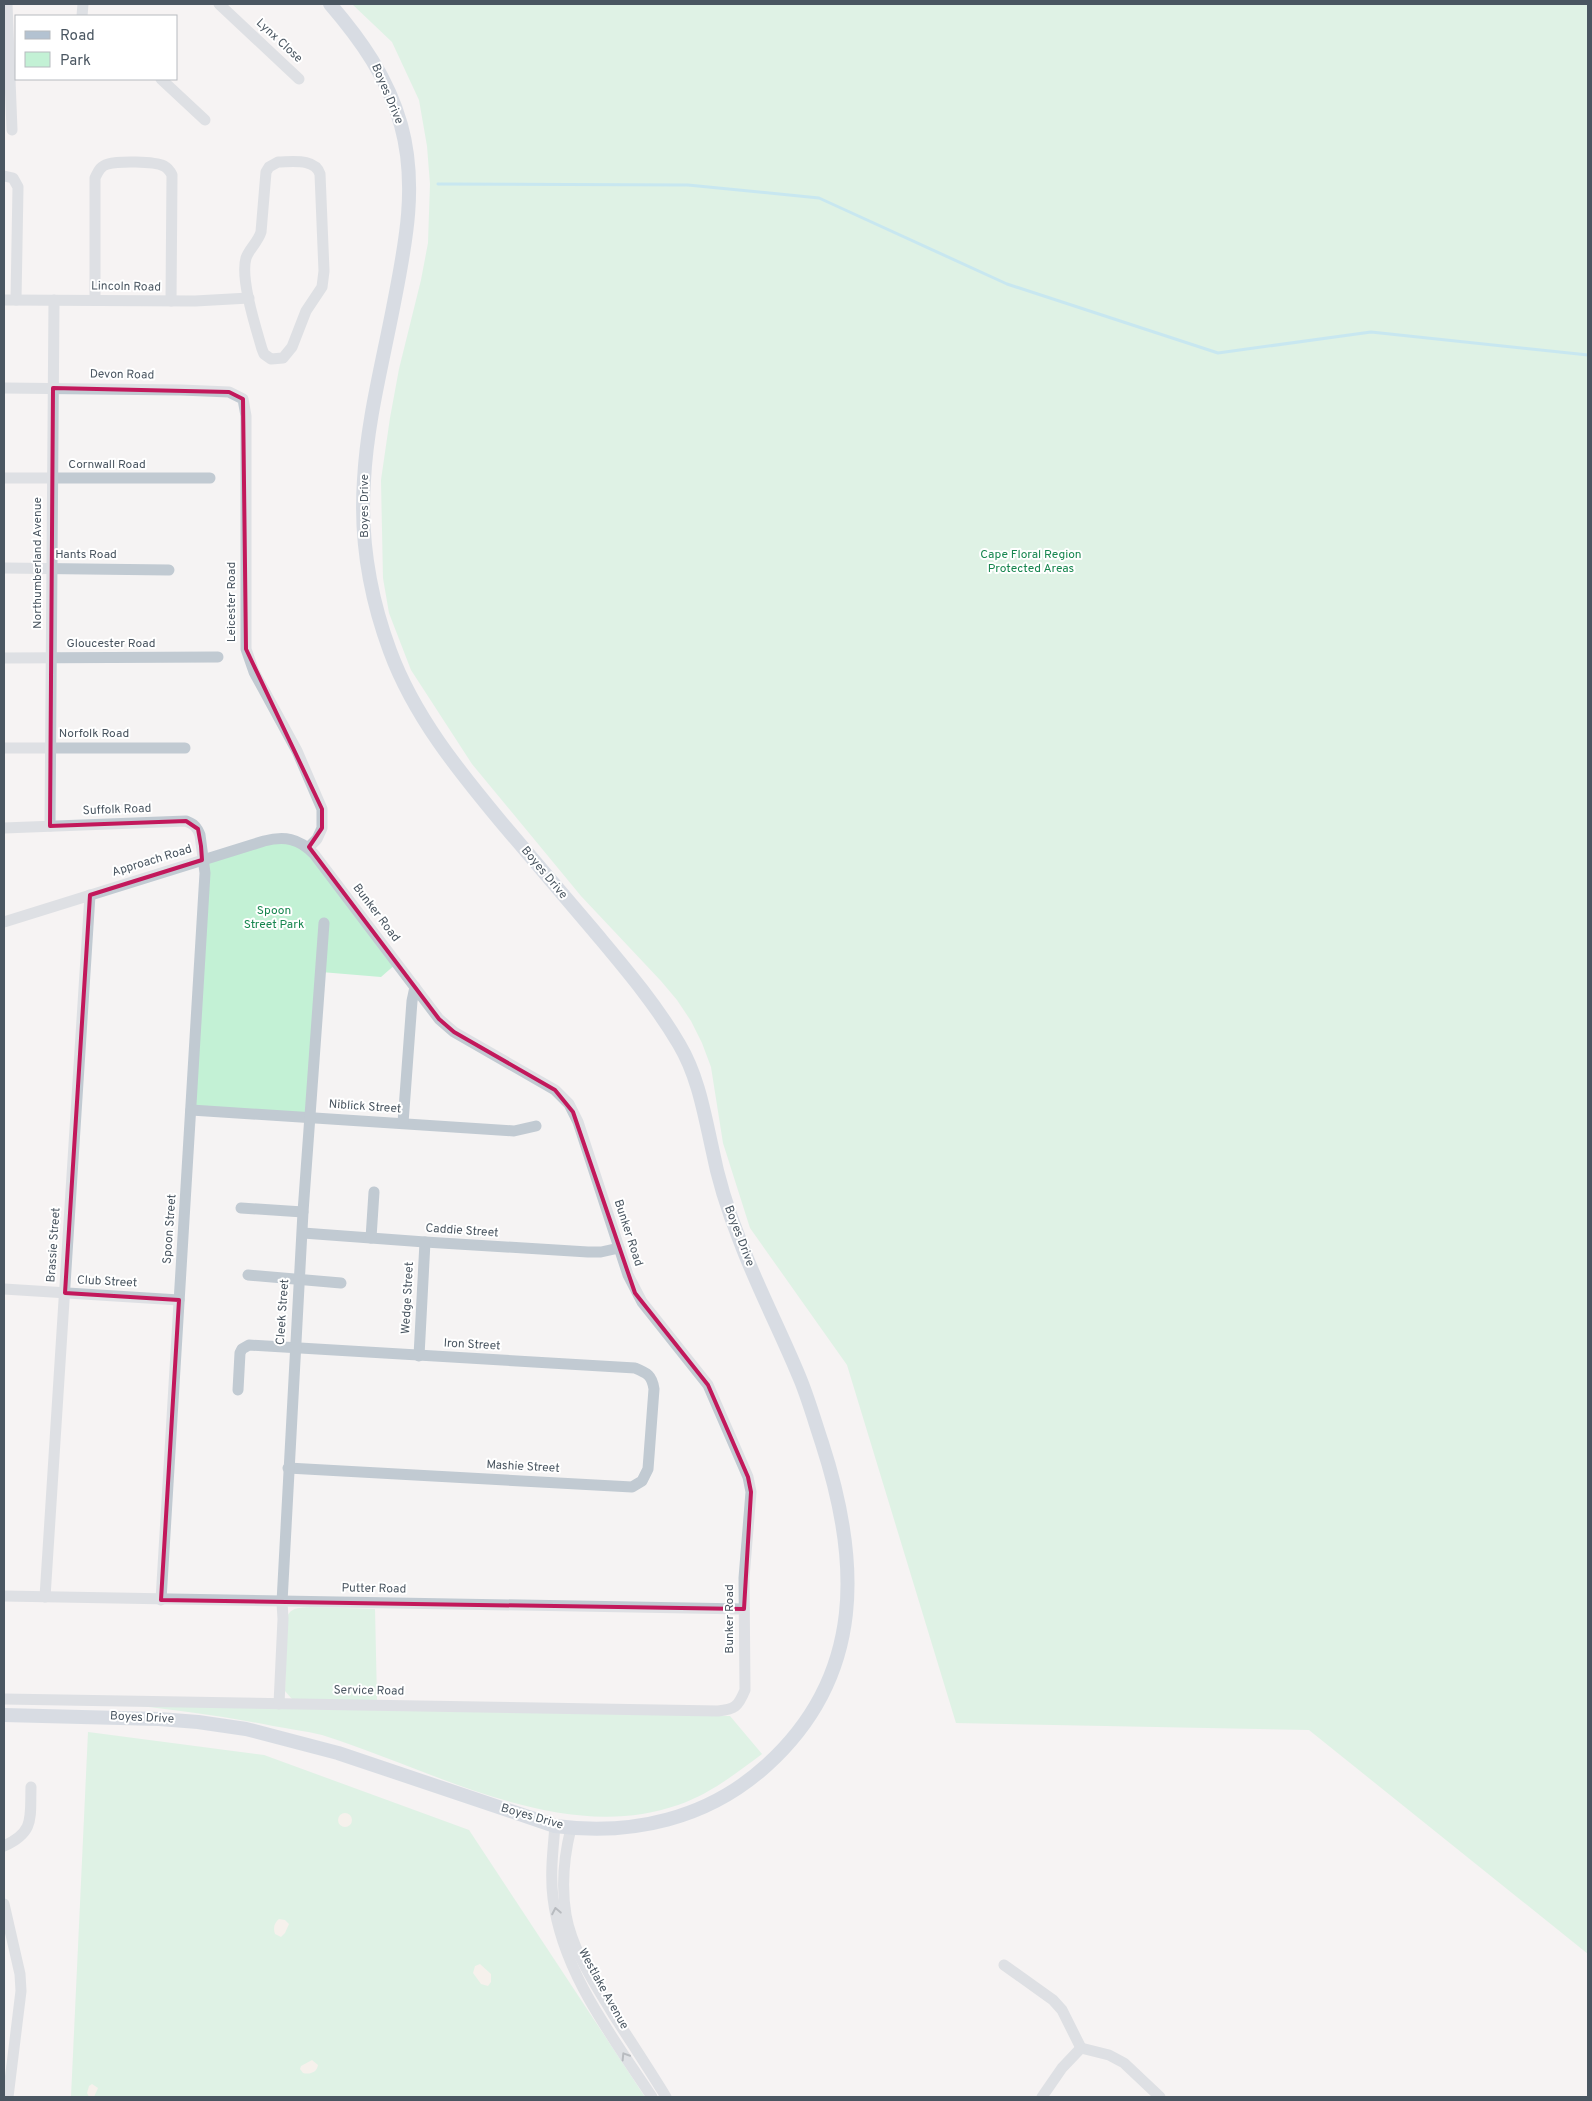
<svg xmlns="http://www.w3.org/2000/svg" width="1592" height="2101" font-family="Overpass,sans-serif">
<rect width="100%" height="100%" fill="#f5f3f3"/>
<!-- green -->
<g fill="#c3f1d5">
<path d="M352,4h1236v1950l-279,-224 -353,-7 -109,-358 -97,-137 -27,-85 -12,-76 -9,-24 -11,-22 -14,-21 -16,-19 -80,-85 -109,-132 -61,-94 -22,-57 -6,-35 -2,-98 9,-62 9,-49 22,-89 7,-37 2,-59 -3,-38 -8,-46 -27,-58z"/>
<path d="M296,840l101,123 -16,14 -60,-5 -11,145 -119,-7 11,-250 62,-19z"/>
<path d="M310,1607l65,2 2,92 -85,-2 -7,-8 2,-74c4,-10 13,-9 23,-10z"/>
<path d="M124,1704l606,12 32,38c-27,20 -52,40 -84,51 -117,41 -246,-36 -356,-70 -16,-4 -33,-6 -49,-9 -49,-10 -99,-16 -149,-22z"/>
<path d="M88,1732l176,23 205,75 176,267h-574z"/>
</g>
<!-- sand -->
<g fill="#f5f0e5">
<circle cx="345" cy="1820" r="7"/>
<path d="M279,1919l6,1 4,4 -4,9 -4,4 -6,-3c-2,-6 -1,-11 4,-15z"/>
<path d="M480,1964l11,10v8l-3,4 -7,-2 -8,-11 2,-7z"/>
<path d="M312,2060l6,5c-1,7 -8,10 -15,8l-3,-4 1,-3z"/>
<path d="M92,2084l6,4 -4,9h-5l-2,-4 2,-7z"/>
</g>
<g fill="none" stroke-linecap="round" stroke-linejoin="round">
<!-- stream -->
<path stroke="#90daee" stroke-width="3" d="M438,184l250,1 131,13 188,86 211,69 153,-21 217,23"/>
<!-- minor -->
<g stroke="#c1cad2" stroke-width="11">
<path d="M7,4l5,126"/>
<path d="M219,4l80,75"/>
<path d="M82,16l1,-12"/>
<path d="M161,79l44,41"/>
<path d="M278,162c14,0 37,-4 42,12l4,97 -2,16 -16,24 -14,36 -9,11 -12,1 -7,-5 -2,-5c-6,-21 -22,-70 -16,-91 3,-9 12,-16 15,-26l5,-60 3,-5z"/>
<path d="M4,176l9,2 5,9 -2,113"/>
<path d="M4,300l191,1 54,-3"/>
<path d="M95,300v-122c3,-6 5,-12 13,-14 10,-3 46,-3 56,2 4,2 6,5 8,9l-1,126"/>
<path d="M4,388l177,2 48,2 14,7 3,17v233l8,23 43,79 25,58v19l-5,11 -9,9"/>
<path d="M4,478h206"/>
<path d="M4,568l165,2"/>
<path d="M4,658l214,-1"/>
<path d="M4,748h181"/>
<path d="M50,826l4,-526"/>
<path d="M4,828l182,-7c8,3 11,6 14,14l5,38 -44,727"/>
<path d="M4,922l260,-81c20,-5 35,-3 50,13l125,165 15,13 101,58 14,14 9,18 50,153 14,27 66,83 40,92 3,15 -7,86 1,112c-7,17 -10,19 -27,21l-714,-12"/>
<path d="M191,1110l323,21 22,-5"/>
<path d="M403,1123l9,-122 3,-14"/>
<path d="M241,1208l62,4"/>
<path d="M303,1233l122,9 163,10h13l18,-4"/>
<path d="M371,1238l3,-46"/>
<path d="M248,1275l93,8"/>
<path d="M4,1289l175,11"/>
<path d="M419,1356l6,-114"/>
<path d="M238,1390l2,-37 2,-4 7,-4 386,23c12,5 17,7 19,21l-6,80 -6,12 -10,6 -344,-19"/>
<path d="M4,1596l740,13"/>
<path d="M45,1597l45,-702"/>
<path d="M279,1704l4,-85 -1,-17 21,-390 21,-289"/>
<path d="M555,1826c-2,24 -5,48 -2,72 9,74 59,138 99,199"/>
<path d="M571,1828c-7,28 -10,57 -5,87 6,35 29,69 47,99 18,28 36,55 53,83"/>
<path d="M4,1846c31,-14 26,-28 27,-59"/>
<path d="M4,1904l16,70 1,17 -13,106"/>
<path d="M1004,1965l49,35 9,10 19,38"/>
<path d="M1081,2048l28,7 15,8 36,34"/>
<path d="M1042,2097l20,-29 19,-20"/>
</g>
<!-- major -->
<path stroke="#b3c2d1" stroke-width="14" d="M4,1715l155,4 39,3 48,7 92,24 217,73c77,10 153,-7 212,-61 99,-90 93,-205 55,-322 -7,-21 -13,-42 -21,-62 -19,-47 -43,-92 -61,-140 -12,-30 -22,-62 -28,-93 -8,-36 -14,-72 -33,-104 -24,-41 -55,-77 -85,-113 -31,-36 -61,-72 -92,-108 -44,-53 -88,-107 -112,-172 -20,-54 -30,-114 -26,-171 3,-58 18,-115 29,-172 12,-61 25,-122 8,-183 -13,-47 -40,-85 -71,-121"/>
</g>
<!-- one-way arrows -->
<defs><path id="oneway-chevron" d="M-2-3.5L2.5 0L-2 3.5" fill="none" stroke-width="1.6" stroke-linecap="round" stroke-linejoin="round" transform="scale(1.25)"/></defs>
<g stroke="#6e7983">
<use href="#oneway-chevron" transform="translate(556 1911) rotate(-101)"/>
<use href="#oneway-chevron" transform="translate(625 2056) rotate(-122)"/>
</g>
<!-- marked area -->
<path d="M0 0H1592V2101H0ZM53,388l176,4 14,7 3,250 76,160v19l-13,19 130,172 15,13 101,58 18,22 62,181 73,92 40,92 3,15 -7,117 -583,-9 18,-300 -114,-7 25,-398 112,-35 -1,-14 -3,-17 -12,-8 -136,5z" fill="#f5f3f3" fill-opacity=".55" fill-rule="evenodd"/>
<path fill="none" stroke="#c2185b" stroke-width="4" stroke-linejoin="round" d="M53,388l176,4 14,7 3,250 76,160v19l-13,19 130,172 15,13 101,58 18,22 62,181 73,92 40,92 3,15 -7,117 -583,-9 18,-300 -114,-7 25,-398 112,-35 -1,-14 -3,-17 -12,-8 -136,5z"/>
<g text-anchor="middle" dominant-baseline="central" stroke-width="4" stroke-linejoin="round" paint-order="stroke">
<!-- street labels -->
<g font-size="12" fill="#4a5661" stroke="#fff">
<text transform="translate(279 41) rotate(43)">Lynx Close</text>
<text transform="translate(387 94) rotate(67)">Boyes Drive</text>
<text transform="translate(126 287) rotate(1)">Lincoln Road</text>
<text transform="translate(122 375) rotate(1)">Devon Road</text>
<text x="107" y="465">Cornwall Road</text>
<text transform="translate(365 506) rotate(-90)">Boyes Drive</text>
<text x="86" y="555">Hants Road</text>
<text transform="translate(38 563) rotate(-90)">Northumberland Avenue</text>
<text transform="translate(232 602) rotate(-90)">Leicester Road</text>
<text x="111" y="644">Gloucester Road</text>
<text x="94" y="734">Norfolk Road</text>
<text transform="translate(117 810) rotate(-2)">Suffolk Road</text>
<text transform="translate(152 861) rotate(-17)">Approach Road</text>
<text transform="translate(544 873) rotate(50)">Boyes Drive</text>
<text transform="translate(376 913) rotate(53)">Bunker Road</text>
<text transform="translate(365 1107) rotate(4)">Niblick Street</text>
<text transform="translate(170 1229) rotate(-86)">Spoon Street</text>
<text transform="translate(462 1231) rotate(4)">Caddie Street</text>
<text transform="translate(628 1233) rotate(72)">Bunker Road</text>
<text transform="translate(739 1236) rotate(69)">Boyes Drive</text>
<text transform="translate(54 1245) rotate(-86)">Brassie Street</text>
<text transform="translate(107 1282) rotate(3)">Club Street</text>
<text transform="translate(408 1298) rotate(-87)">Wedge Street</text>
<text transform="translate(283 1312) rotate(-86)">Cleek Street</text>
<text transform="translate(472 1345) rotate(3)">Iron Street</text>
<text transform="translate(523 1467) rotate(3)">Mashie Street</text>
<text transform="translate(374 1589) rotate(1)">Putter Road</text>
<text transform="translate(730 1619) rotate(-90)">Bunker Road</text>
<text transform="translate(369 1691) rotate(1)">Service Road</text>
<text transform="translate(142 1718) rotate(3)">Boyes Drive</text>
<text transform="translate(532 1817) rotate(16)">Boyes Drive</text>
<text transform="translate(603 1989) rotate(61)">Westlake Avenue</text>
</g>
<!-- park labels -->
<g font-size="12" fill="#17864f" stroke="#fff">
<text x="1031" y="555">Cape Floral Region<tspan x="1031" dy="14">Protected Areas</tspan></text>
<text x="274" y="911">Spoon<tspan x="274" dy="14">Street Park</tspan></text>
</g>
</g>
<!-- border -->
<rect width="1592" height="2101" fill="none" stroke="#4a5661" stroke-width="10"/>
<!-- legend -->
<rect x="15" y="15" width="162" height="65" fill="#ffffff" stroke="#b7bbc0"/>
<rect x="25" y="31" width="25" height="8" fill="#b3c2d1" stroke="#b7bbc0"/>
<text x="60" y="40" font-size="15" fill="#4a5661">Road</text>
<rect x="25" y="52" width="25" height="15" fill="#c3f1d5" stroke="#b7bbc0"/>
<text x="60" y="65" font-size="15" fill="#4a5661">Park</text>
</svg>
